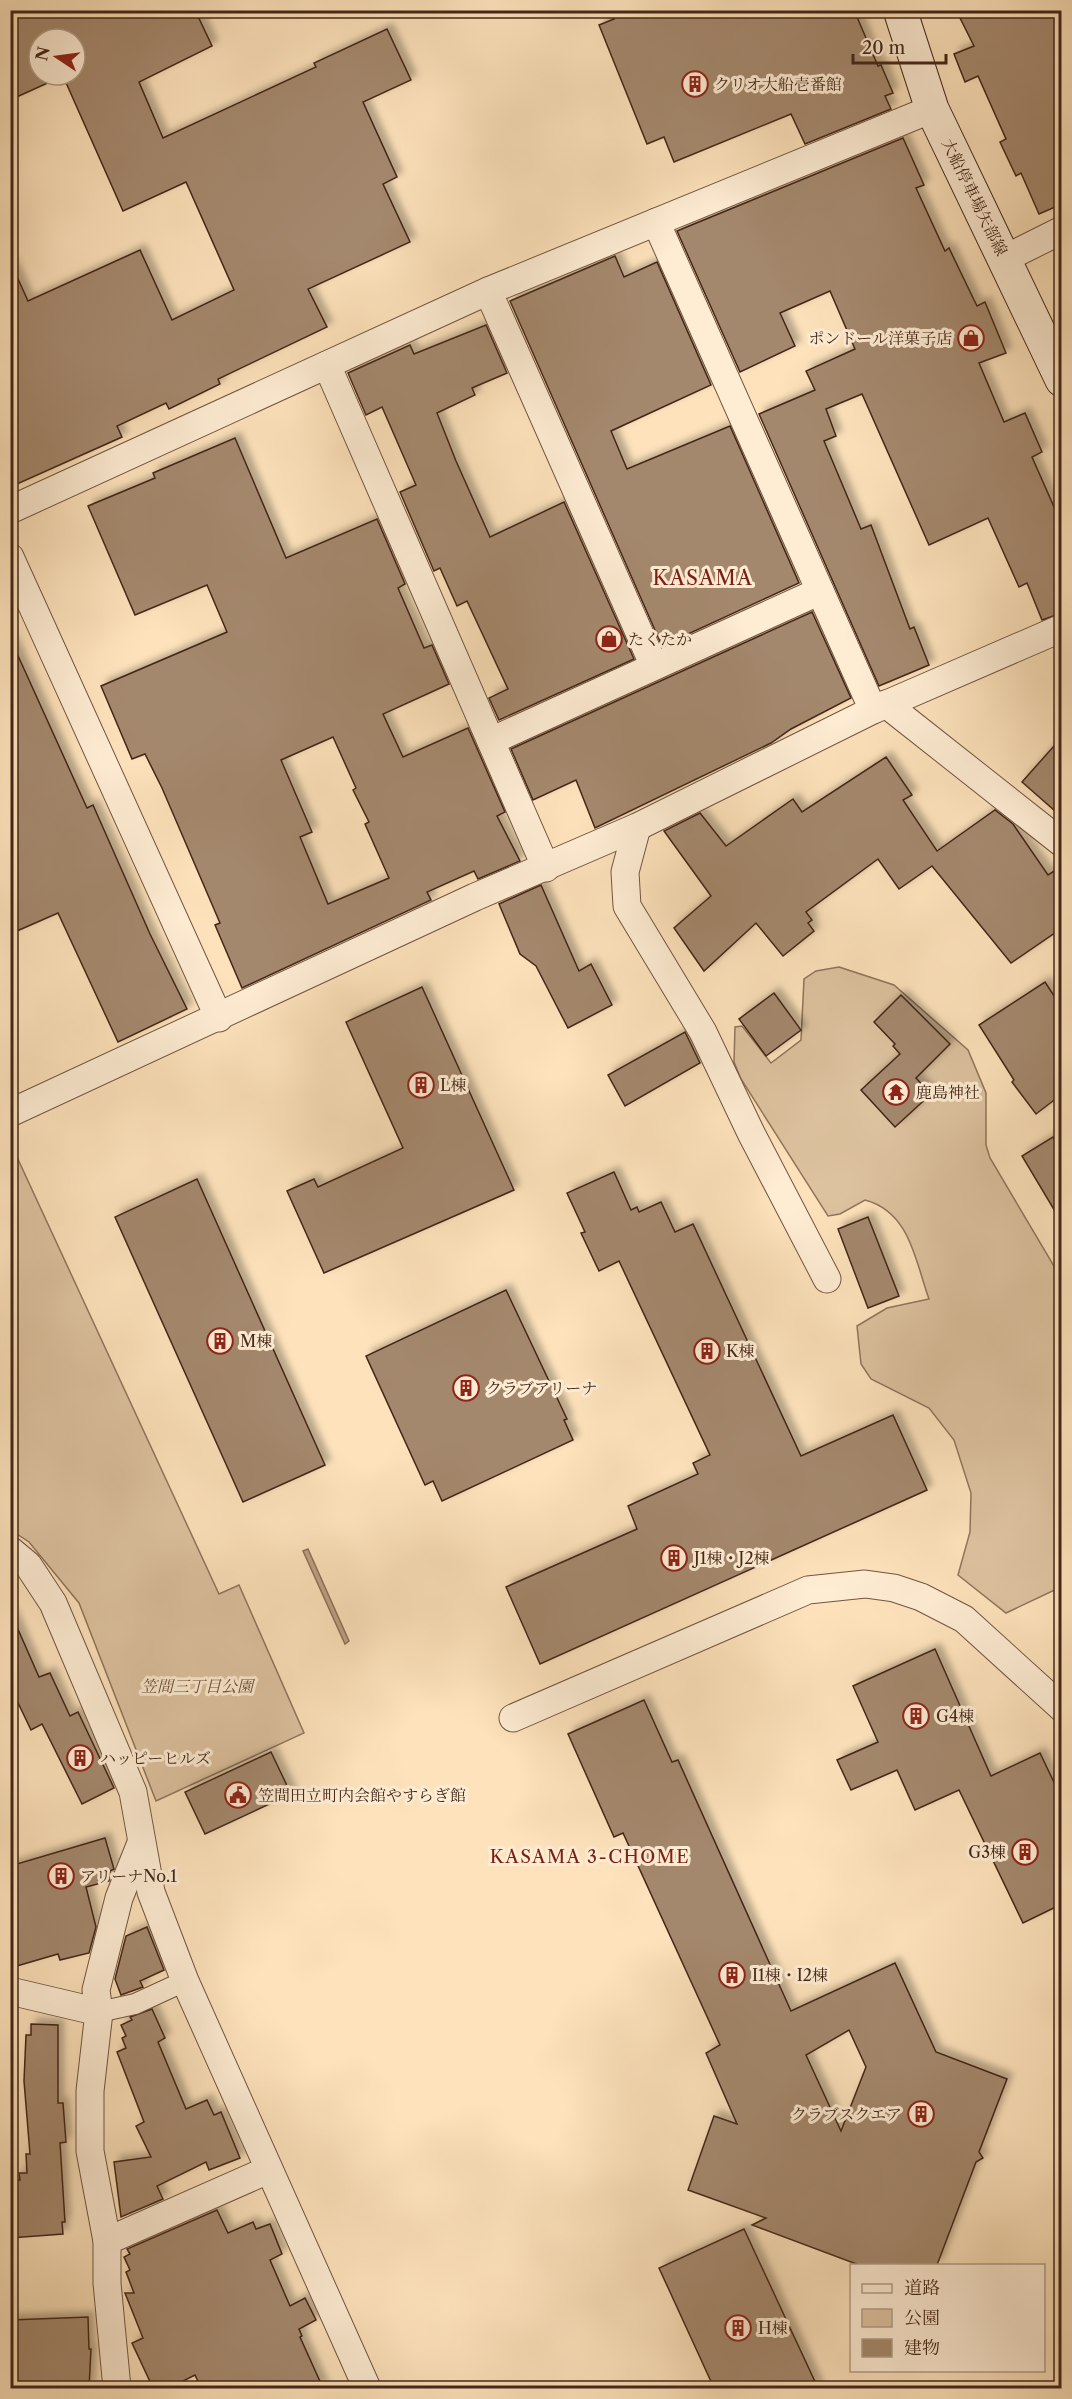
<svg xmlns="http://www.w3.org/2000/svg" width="1072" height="2399" font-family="'Libre Caslon Text','Noto Serif JP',serif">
<defs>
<filter id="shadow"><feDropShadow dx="5.5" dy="-5.5" stdDeviation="3" flood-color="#0004"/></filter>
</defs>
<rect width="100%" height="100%" fill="#fde2bb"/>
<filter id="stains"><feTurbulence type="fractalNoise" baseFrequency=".00333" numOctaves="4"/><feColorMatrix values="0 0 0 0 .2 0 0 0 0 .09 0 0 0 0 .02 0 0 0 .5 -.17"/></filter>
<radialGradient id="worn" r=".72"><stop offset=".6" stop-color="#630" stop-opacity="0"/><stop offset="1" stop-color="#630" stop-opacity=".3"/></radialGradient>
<!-- green -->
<g fill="#ddc29f" stroke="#90745c" stroke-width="1.5">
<path d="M839,967l55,18 74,65 18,43v52l4,13 71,120v309l-55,26 -48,-38 12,-43 1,-39 -17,-53 -25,-32 -58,-29 -10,-15 -4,-38 30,-18 42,-9c-14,-39 -19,-87 -64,-99l-25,14 -12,2 -87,-137 -7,-17 1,-35 7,-1 29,37 30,-23 3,-61 12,-8z"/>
<path d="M10,1142l209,452 20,-9 65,148 -148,68 -77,-198 -50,-61 -18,-12z"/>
</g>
<!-- water -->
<path fill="#bea284" stroke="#8d7059" stroke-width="1.5" d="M308,1549l41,92 -4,3 -42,-93z"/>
<!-- building -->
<g fill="#a4886d" stroke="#432618" stroke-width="1.5" fill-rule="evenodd" filter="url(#shadow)">
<path d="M10,10h185l17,36 -73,36 24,56 153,-71 -2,-4 73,-34 24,51 -48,22 34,75 -14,7 27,58 -102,47 19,38 -109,52 2,5 -51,25 -3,-6 -49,23 5,11 -105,47 -7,-15v-208l18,40 112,-51 32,70 62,-30 -48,-108 -63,29 -60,-135 -53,24zM39,39h36v36h-36z"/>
<path d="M610,10h244l24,56 3,-1 12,28 -8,3 6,13 -86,35 -14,-30 -117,48 -10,-25 -17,7 -48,-119 15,-6z"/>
<path d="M956,10h95l11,22v172l-23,10 -18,-41 -5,3 -16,-34 6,-3 -28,-63 -13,6 -11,-28 20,-8z"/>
<path d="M903,138l21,47 -8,3 29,63 4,-3 28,58 8,-4 21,51 -27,10 25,59 21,-9 17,39 -10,5 30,68v88l-20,7 -15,-37 -8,4 -31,-69 -59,27 -67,-151 -36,15 10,27 -12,5 37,88 10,-4 39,104 4,-2 15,38 -50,21 -120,-272 56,-24 -9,-19 49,-22 -25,-58 -50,22 15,33 -55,26 -63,-141z"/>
<path d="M615,256l9,21 33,-15 54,123 -100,46 16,38 103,-43 69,157 -137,63 -152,-345z"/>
<path d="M486,325l21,48 -35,15 3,7 -38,18 19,48 34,76 74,-35 70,157 -135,61 -10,-22 19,-9 -41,-88 -10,5 -17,-38 -6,3 -34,-79 16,-7 -34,-78 -16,8 -18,-42 62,-28 4,9z"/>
<path d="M235,438l51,120 91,-39 28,65 -7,4 26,60 8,-3 17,39 -66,30 20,43 65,-29 37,84 -8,4 23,45 -42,18 -4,-8 -47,21 4,8 -189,88 -27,-63 5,-2 -58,-135 -17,-34 -13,5 -31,-73 126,-54 -20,-47 -72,30 -47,-109 67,-28 -2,-5zM333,737l23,51 -3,2 16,32 -4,2 24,54 -61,26 -28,-67 12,-5 -31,-72z"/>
<path d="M812,612l39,86 -60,31 -20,14 -176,85 -19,-48 -43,20 -22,-51z"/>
<path d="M10,638l77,170 6,-3 57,129 37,75 -69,33 -60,-129 -48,21z"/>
<path d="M1062,737v80l-40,-35z"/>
<path d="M886,757l26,38 -9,5 34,51 58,-41 18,14 35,51 14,-9v62l-51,35 -79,-97 -33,23 -21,-30 -72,53 6,8 -4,3 6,8 -31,25 -27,-33 -52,48 -30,-43 37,-32 -47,-65 36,-18 26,33 67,-47 9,13z"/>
<path d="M541,885l38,86 12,-7 21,41 -44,23 -32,-62 -16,-12 -21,-50z"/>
<path d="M1045,982l17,26v86l-26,20 -24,-32 2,-2 -35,-55z"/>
<path d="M422,987l92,203 -190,83 -37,-82 27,-12 4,8 85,-39 -57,-126z"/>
<path d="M774,993l27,37 -35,26 -27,-37z"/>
<path d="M901,995l49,49 -34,34 15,16 -36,33 -34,-37 39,-36 -7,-8 2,-2 -21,-22z"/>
<path d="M685,1032l15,31 -75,43 -17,-31z"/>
<path d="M1053,1137l9,14v72l-40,-67z"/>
<path d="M614,1172l17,38 6,-3 2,5 22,-10 14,30 18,-8 108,232 92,-41 34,75 -387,174 -34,-77 131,-58 -9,-23 70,-32 -5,-11 17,-8 -91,-194 -20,10 -18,-38 4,-1 -18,-39z"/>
<path d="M197,1179l128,286 -82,37 -128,-285z"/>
<path d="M868,1217l31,79 -31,12 -30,-79z"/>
<path d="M506,1290l61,129 -3,1 9,20 -131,61 -9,-20 -8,4 -59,-129z"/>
<path d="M10,1611l29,66 11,-4 20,43 8,-4 36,76 -32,16 -40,-80 -11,6 -21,-44z"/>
<path d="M935,1649l56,127 49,-23 22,46v105l-39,19 -64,-133 -44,20 -18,-40 -46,20 -14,-30 41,-18 -25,-56z"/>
<path d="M644,1700l28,62 6,-2 113,251 104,-48 41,89 71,27 -28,73 4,6 -7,4 -39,103h-78l-107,-40 14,-7 -78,-28 26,-74 23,8 -31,-71 14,-8 -97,-212 -9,4 -46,-103zM849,2030l17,37 -25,64 -35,-76z"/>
<path d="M271,1752l20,42 -86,40 -20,-42z"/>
<path d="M105,1838l9,31 -4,2 -1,10 -23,6 10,40 -7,26 -29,7 -2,-6 -48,14v-102z"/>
<path d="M147,1927l17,43 -24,11 3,6 -22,8 -6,-16 11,-43z"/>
<path d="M152,2009l13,29 -7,4 28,67 21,-9 7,15 7,-3 19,46 -31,12 -3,-8 -49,24 6,13 -42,18 -7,-55 37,-5 -15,-31 8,-4 -27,-70 9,-4 -4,-10 4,-2 -5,-11 11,-5 -2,-3z"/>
<path d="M31,2024l27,1v78h5l3,39 -6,1 5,79h-3l1,12 -53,4v-50h3v-8h7l-1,-7h8l-1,-19h4l-6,-73 2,-46h5z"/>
<path d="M217,2210l11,23 25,-11 3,7 14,-5 12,30 -12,6 20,46 15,-8 11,22 -17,9 3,7 -2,1 23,51h-122l-6,-13 -26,13h-16l-21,-45 11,-5 -18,-45h9l-8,-21 4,-2 -6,-13 6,-3 -3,-5z"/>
<path d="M744,2229l74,159h-104l-55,-120z"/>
<path d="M88,2317l1,32h2l-2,39 -79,-1v-67z"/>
</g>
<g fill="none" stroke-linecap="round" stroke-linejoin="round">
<!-- pedestrian casing -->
<g stroke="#725541" stroke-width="22">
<path id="pedestrian" d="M99,2012l36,-8 50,-23"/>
</g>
<!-- minor casing -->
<g stroke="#725541" stroke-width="29">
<g id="minor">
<path d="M656,222l217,488"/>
<path d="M1004,259l58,-29"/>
<path d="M488,291l166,375"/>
<path d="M327,365l219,503"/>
<path d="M10,510l478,-219 444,-182"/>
<path d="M10,557l209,461"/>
<path d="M886,704l176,139"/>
<path d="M491,741l329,-150"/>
<path d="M637,827l-12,45 2,34 76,126 48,101 76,146"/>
<path d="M10,1113l465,-216 162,-70 236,-117 189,-82"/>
<path d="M10,1550l18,15 25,38 80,189 18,100 34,89 182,407"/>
<path d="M513,1718l295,-128 57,-6 29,4 27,9 43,22 98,89"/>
<path d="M10,1991l89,21"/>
<path d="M107,2241l161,-71"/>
<path d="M117,2388l-10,-105v-42l-17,-90v-60l9,-79 -3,-22 23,-92 22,-55"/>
</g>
</g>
<!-- secondary casing -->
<g stroke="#432618" stroke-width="35">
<path id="secondary" d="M900,10l32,99 130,271"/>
</g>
<!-- pedestrian -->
<use href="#pedestrian" stroke="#feecd3" stroke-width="20"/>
<!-- minor -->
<use href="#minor" stroke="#feecd3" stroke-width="27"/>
<!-- secondary -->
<use href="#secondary" stroke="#feecd3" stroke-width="33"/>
</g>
<!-- icons -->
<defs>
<g id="building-ring" transform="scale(1.35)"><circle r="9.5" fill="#feecd3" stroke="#8f2418" stroke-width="1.5"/><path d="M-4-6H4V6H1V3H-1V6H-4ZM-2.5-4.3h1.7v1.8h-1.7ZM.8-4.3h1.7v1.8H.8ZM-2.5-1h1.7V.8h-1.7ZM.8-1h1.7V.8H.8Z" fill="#8f2418"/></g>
<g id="shop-ring" transform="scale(1.35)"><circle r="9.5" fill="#feecd3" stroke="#8f2418" stroke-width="1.5"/><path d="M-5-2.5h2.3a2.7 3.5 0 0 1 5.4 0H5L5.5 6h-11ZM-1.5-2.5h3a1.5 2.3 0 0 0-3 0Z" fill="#8f2418"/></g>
<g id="temple-ring" transform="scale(1.35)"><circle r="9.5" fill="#feecd3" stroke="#8f2418" stroke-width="1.5"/><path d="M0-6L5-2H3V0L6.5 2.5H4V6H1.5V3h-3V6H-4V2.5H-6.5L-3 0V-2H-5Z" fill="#8f2418"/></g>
<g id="civic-ring" transform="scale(1.35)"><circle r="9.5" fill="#feecd3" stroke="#8f2418" stroke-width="1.5"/><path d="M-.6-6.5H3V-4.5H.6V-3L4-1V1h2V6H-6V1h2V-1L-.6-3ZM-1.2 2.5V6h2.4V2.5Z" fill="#8f2418"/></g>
</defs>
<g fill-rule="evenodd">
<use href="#building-ring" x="695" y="84"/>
<use href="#shop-ring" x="971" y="338"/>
<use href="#shop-ring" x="609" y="639"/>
<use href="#building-ring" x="421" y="1085"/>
<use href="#temple-ring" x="896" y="1092"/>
<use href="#building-ring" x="220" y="1341"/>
<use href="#building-ring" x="707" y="1351"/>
<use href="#building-ring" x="466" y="1388"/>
<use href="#building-ring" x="674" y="1558"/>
<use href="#building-ring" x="916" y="1716"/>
<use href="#building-ring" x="80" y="1758"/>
<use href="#civic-ring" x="238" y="1795"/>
<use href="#building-ring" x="1025" y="1852"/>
<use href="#building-ring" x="61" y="1876"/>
<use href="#building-ring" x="732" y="1975"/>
<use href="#building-ring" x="921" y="2114"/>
<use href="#building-ring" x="738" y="2328"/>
</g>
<g text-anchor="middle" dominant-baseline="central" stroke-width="6" stroke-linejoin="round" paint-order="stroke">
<!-- poi labels -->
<g font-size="16" fill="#432618" stroke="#feecd3" text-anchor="start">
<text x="714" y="84">クリオ大船壱番館</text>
<text x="952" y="338" text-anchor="end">ポンドール洋菓子店</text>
<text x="628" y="639">たくたか</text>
<text x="440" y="1085">L棟</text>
<text x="916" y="1092">鹿島神社</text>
<text x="240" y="1341">M棟</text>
<text x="726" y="1351">K棟</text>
<text x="486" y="1388">クラブアリーナ</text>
<text x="694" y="1558">J1棟・J2棟</text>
<text x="936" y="1716">G4棟</text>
<text x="100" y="1758">ハッピーヒルズ</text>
<text x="258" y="1795">笠間田立町内会館やすらぎ館</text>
<text x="1006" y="1852" text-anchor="end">G3棟</text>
<text x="80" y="1876">アリーナNo.1</text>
<text x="752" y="1975">I1棟・I2棟</text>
<text x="902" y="2114" text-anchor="end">クラブスクエア</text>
<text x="758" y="2328">H棟</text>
</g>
<!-- street labels -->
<g font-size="16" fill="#432618" stroke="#feecd3">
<text transform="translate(975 197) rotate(64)">大船停車場矢部線</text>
</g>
<!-- park labels -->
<g font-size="16" font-style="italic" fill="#6a4d3a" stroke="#feecd3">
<text x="197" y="1686">笠間三丁目公園</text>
</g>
<!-- neighbourhood labels -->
<g font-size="18" letter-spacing="1.5" fill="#7a1f14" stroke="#feecd3">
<text x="590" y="1857">KASAMA 3-CHOME</text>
</g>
<!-- quarter labels -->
<g font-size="20" letter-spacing="1.5" fill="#7a1f14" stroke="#feecd3">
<text x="703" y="578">KASAMA</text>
</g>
</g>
<!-- margin -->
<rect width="1072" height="2399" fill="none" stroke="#fde2bb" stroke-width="36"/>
<rect x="12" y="12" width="1048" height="2375" fill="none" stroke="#432618" stroke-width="3"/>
<rect x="18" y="18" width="1036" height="2363" fill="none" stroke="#432618" stroke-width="1.5"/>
<!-- legend -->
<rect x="850" y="2264" width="195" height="108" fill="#feecd3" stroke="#b39d88" stroke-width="1.5"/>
<rect x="862" y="2284" width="30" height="9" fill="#feecd3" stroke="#b39d88" stroke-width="1.5"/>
<text x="904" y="2294" font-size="18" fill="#432618">道路</text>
<rect x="862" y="2309" width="30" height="18" fill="#ddc29f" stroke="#b39d88" stroke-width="1.5"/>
<text x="904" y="2324" font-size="18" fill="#432618">公園</text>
<rect x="862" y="2339" width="30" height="18" fill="#a4886d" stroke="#b39d88" stroke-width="1.5"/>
<text x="904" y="2354" font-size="18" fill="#432618">建物</text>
<!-- north arrow -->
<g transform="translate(57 57) rotate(283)"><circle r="28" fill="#feecd3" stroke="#b39d88" stroke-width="1.5"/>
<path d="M0-4.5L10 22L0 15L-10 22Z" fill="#8f2418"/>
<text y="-9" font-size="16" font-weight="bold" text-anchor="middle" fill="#432618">N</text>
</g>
<!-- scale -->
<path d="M853 54v9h93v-9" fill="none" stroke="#432618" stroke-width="3"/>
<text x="862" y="54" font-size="18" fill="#432618" stroke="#feecd3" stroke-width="4.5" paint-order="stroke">20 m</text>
<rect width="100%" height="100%" filter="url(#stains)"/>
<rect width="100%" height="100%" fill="url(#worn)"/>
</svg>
